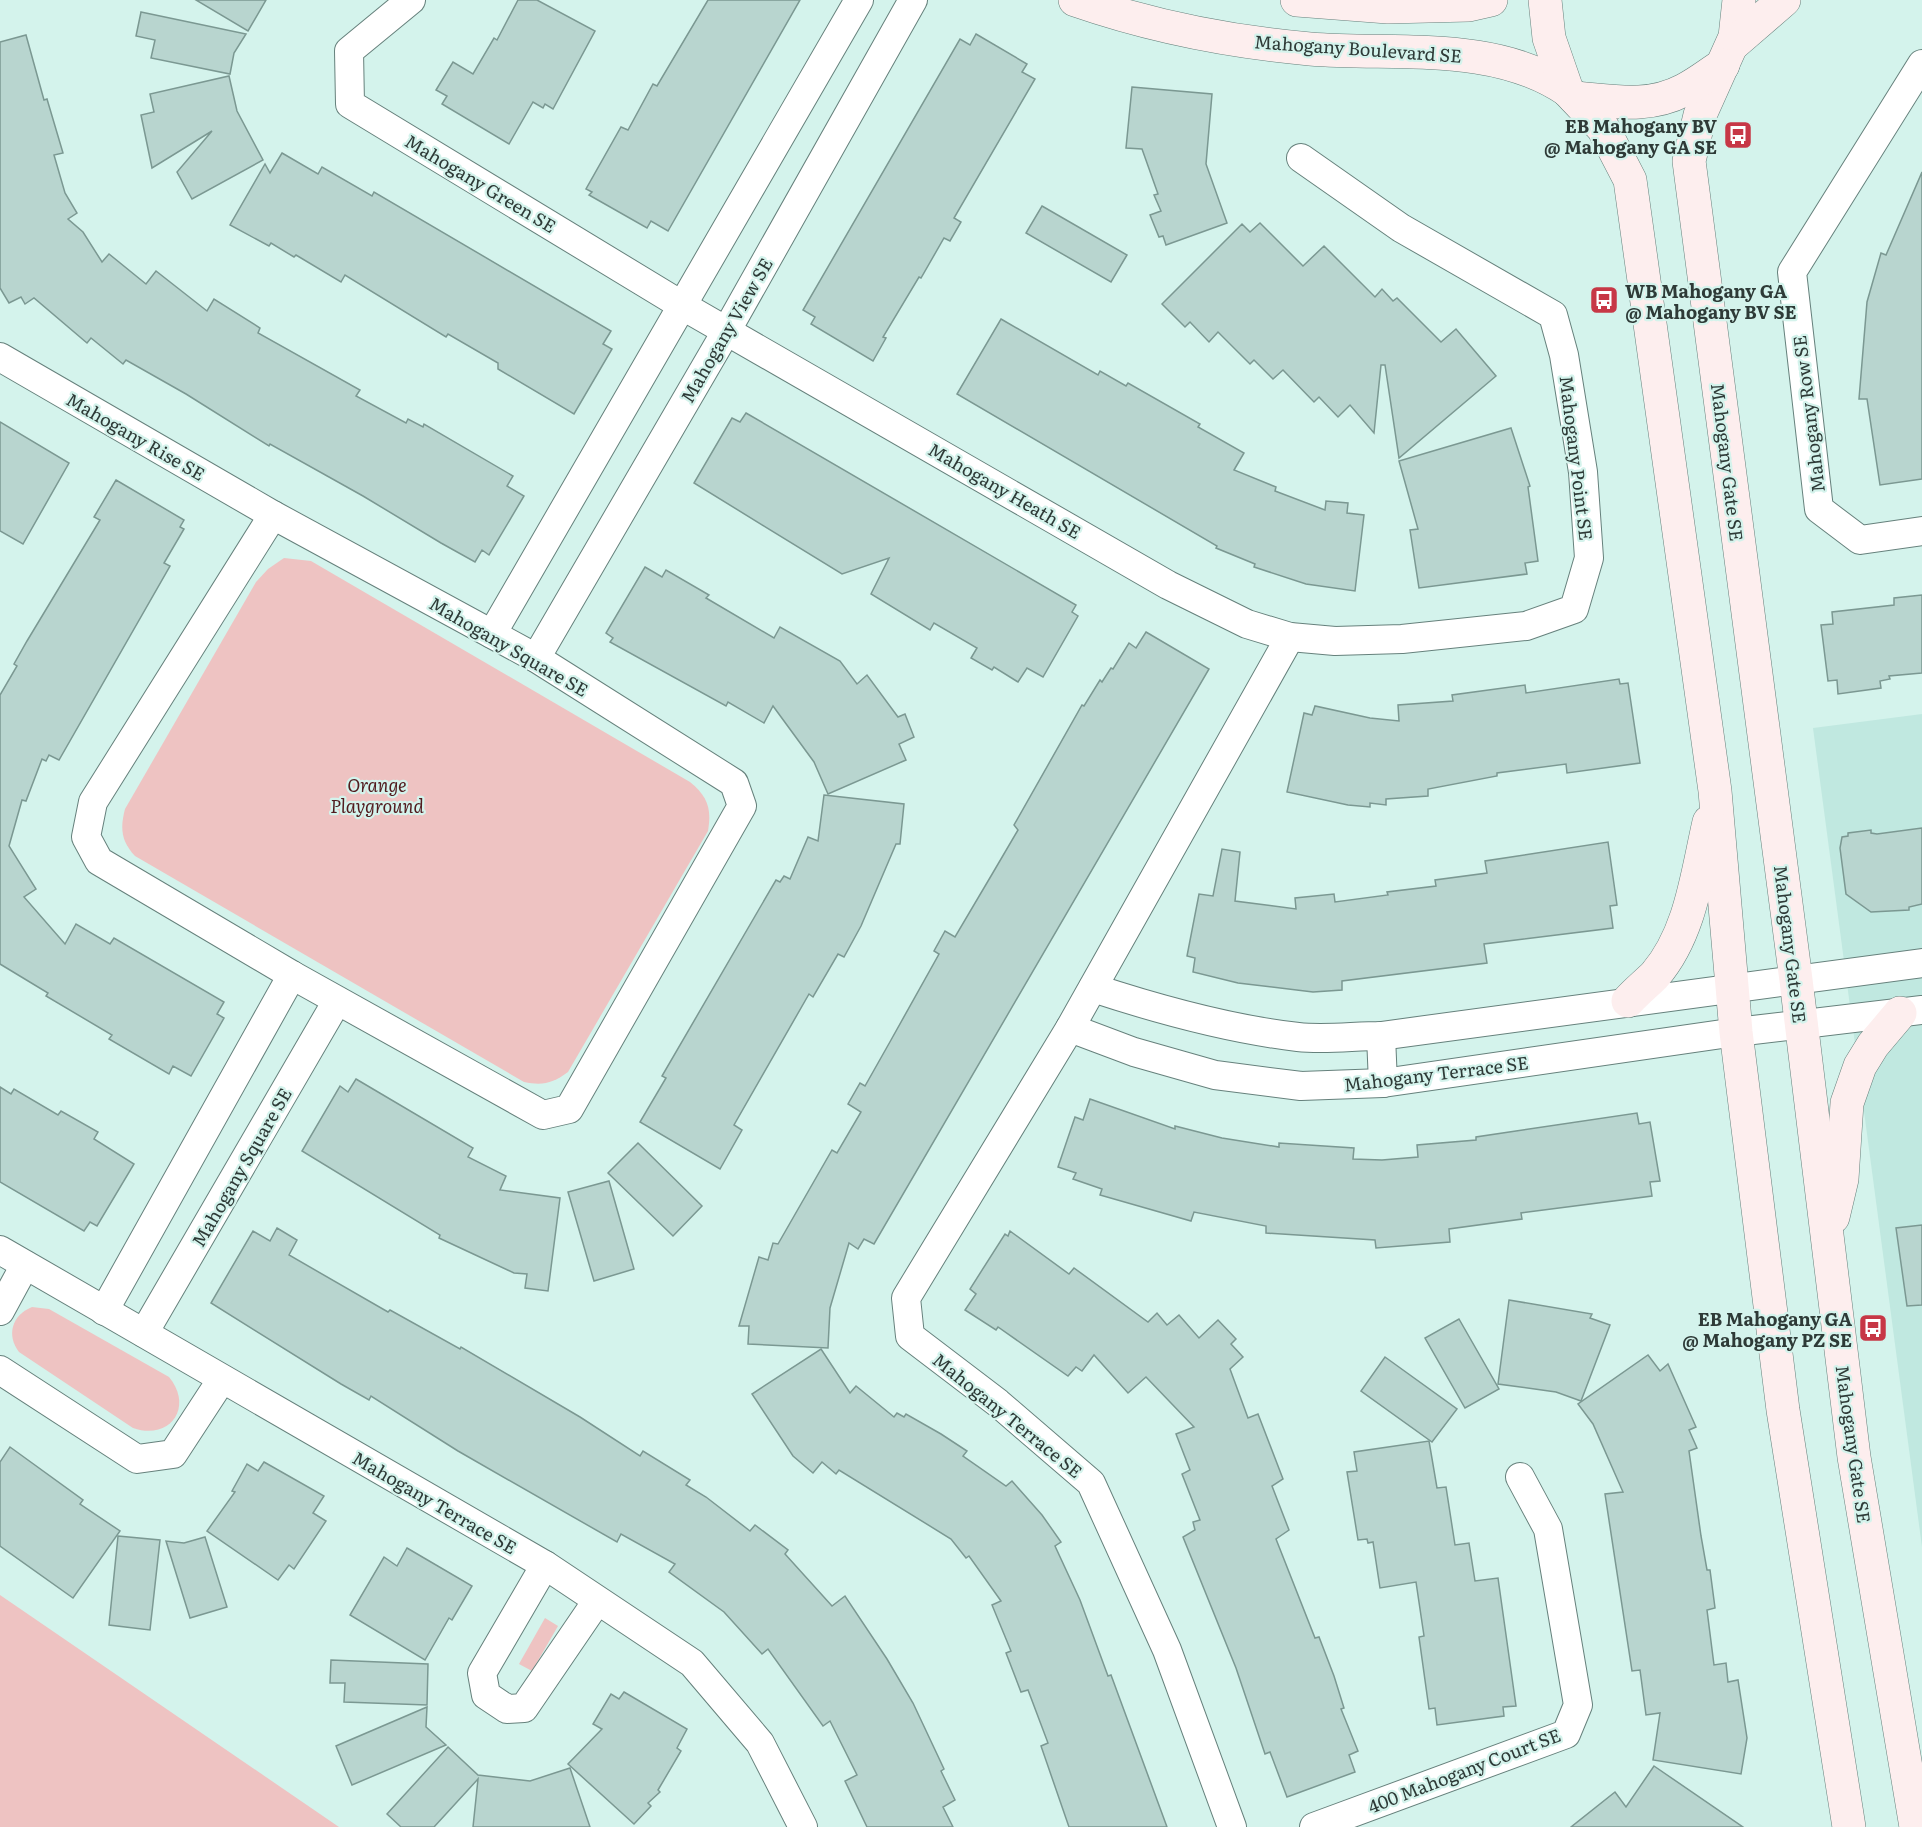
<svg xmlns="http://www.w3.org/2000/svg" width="1922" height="1827" font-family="Literata,serif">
<rect width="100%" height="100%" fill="#d4f3ec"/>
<!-- built -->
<path fill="#c0e8e0" d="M1922,714v833l-109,-819z"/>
<!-- green -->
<g fill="#eec3c2">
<path d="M284,558l27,3 379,221c17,14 22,26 18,49l-140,241c-15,11 -25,14 -44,10l-389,-226c-14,-15 -15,-28 -10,-47l131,-227 12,-13z"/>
<path d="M32,1307l17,2 120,68c25,30 1,64 -36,51l-114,-76c-13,-17 -7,-37 13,-45z"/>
<path d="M0,1595l339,232h-339z"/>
<path d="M545,1618l13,8 -26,45 -13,-7z"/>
</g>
<!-- building -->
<g fill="#b8d5cf" stroke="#7b9892" stroke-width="1.5">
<path d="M196,0h70l-18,31z"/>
<path d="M518,0h19l58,31 -42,78 -8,-5 -2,4 -10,-6 -24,42 -67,-40 5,-8 -11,-6 17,-28 20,12 21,-36 3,2z"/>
<path d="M708,0h92l-132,231 -17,-10 -4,7 -58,-33 3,-3 -6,-3 35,-62 7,3 25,-46 4,2z"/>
<path d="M141,12l105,22 -12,19 -4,21 -79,-16 4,-18 -19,-4z"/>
<path d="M976,34l51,30 -5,8 13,7 -81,139 7,4 -11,19 -6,-3 -23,40 -2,-1 -36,60 3,1 -13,23 -62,-37 4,-7 -12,-7 157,-271 10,6z"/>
<path d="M26,35l18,65 3,-1 16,54 -9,2 11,38 12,20 -9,6 15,13 19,30 7,-8 37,30 10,-13 51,40 7,-12 46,29 -2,5 102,57 -4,6 50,27 2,-4 15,8 1,-3 89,52 -6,10 17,10 -35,59 -7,-5 -7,12 -34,-19 -78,-47 -93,-52 -1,2 -83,-52 -60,-34 -3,4 -32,-26 -4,5 -53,-45 -9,6 -4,-7 -12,6 -9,-15v-246z"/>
<path d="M229,76l8,35 26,49 -71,39 -15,-27 35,-41 -60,37 -11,-53 13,-3 -4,-18z"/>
<path d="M1132,87l80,7 -6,70 21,59 -61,22 -3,-9 -4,1 -9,-22 11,-4 -7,-16 4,-1 -16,-45 -16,-1z"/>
<path d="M282,153l36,21 4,-7 50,29 2,-4 237,139 -8,13 9,5 -38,65 -76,-45v-6l-50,-29 -2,3 -101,-62 -4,7 -45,-27 -2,2 -23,-14 -2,3 -39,-21 35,-61 5,9z"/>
<path d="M1922,172v307l-42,6 -13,-86h-8l8,-97 14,-49 5,2z"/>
<path d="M1042,206l85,49 -16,27 -85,-49z"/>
<path d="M1260,223l43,43 21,-20 51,51 7,-8 11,12 4,-3 44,44 15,-13 40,47 -97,82 -14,-93h-4l-7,68 -24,-28 -12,12 -19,-20 -5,5 -31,-32 -10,9 -19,-19 -4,4 -32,-32 -9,10 -19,-20 -5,5 -23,-23 80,-80 8,8z"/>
<path d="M1001,319l97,56 2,-4 26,15 2,-3 72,41 -2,3 46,26 -10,17 42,17 -1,4 50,19 1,-9 22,2 -1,10 17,2 -9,76 -49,-7 -52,-17 1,-3 -39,-16 1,-2 -260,-152z"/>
<path d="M746,413l330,192 -4,7 6,4 -35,61 -16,-9 -9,14 -24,-15 -2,3 -21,-12 6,-10 -43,-25 -4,7 -59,-36 18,-36 -47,16 -148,-91 38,-65 8,4z"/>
<path d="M0,422l69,41 -46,81 -23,-13z"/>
<path d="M1511,428l19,58 -2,1 10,74 -13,2 2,11 -108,14 -9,-58 8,-1 -19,-68z"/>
<path d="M116,480l68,40 -4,7 4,2 -20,34 6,3 -111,194 -10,-5 -3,6 -4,-2 -16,42 -4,-1 -13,46 27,43 -12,8 41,47 11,-20 34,20 4,-6 110,64 -7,12 7,4 -33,58 -18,-10 -4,8 -60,-35 3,-4 -66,-39 2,-3 -48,-29v-269l17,-29 -3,-2 13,-23 73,-121 -6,-3z"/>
<path d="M645,567l17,10 4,-7 43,25 -3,3 68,40 6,-11 60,34 17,23 10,-9 31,42 7,-3 9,23 -15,7 7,16 -78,34 -14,-32 -41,-56 -9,17 -36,-21 -2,4 -116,-64 3,-4 -7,-5z"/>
<path d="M1922,595v78l-33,3 1,3 -10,2 1,7 -43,6 -1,-14 -9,1 -7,-56 12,-1 -1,-12 62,-7v-7z"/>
<path d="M1146,632l63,37 -335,575 -10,-5 -6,10 -9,-6 -19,65 -2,40 -80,-4 1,-18h-10l20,-69 9,3 5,-17 5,1 54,-94 5,3 24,-41 -13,-8 12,-21 5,3 26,-46 48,-86 -5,-3 11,-20 10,6 36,-61 27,-46 -4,-5 68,-120 2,1 16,-26 2,2 9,-14 2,1 16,-26 7,5z"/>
<path d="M1619,679l1,5 8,-1 12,80 -73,10 -1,-9 -69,9v3l-69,13v7l-42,3v6l-16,-2v4l-22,-2 -61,-13 17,-79 8,2 3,-9 55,12 29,3 -1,-16 55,-4 -1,-6 73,-10 1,8z"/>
<path d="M824,795l80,9 -4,40h-4l-35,82 -17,31 -6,-3 -25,43 -4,-3 -75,131 8,5 -22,39 -80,-47 26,-44 -4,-2 114,-196 4,2 4,-6 6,3 18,-42 10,4z"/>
<path d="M1922,828v76l-13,3v3l-38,2 -25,-18 -6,-46 2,-11 6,-1v-3l23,-3v3l6,1z"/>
<path d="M1608,842l9,63 -7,1 3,22 -129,16 3,19 -145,18v9l-29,2 -75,-9 -45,-11 2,-14 -8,-2 12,-62 14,2 9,-47 18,3 -5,49 61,8 -1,-11 39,-4 1,8 53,-7 -1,-3 49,-6 -1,-6 52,-7 -2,-12z"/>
<path d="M356,1079l117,69 -5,9 38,19 -6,14 60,8 -12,93 -23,-3 2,-14 -13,-1 -75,-35 1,-3 -138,-84 38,-65 8,6z"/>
<path d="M0,1087l11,7 3,-5 44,26 3,-4 37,21 -4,7 40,25 -37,62 -7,-4 -6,9 -84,-49z"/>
<path d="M1090,1099l85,30v-3l47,12 57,9v-4l75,5 -1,11 29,1 36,-3 -1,-12 59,-5v-3l161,-24 2,11 11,-2 10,59 -10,1 2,14 -131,17 1,6 -73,10 1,13 -74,6 -1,-8 -109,-7v-7l-72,-14 -3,9 -91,-26 2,-6 -29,-10 3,-6 -18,-6 17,-50 8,3z"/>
<path d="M638,1143l64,63 -29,30 -65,-63z"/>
<path d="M609,1181l25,88 -40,12 -26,-89z"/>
<path d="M1922,1225v80l-15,1 -11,-78z"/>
<path d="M277,1228l20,12 -8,15 99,57 2,-2 70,39 1,-2 119,70 60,39 3,-5 47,29 -4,5 20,12 44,34 5,-6 33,25 -3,4 47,52 13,-10 42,63 26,44 31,66 -3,2 14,29 -12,7 10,20h-86l-22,-46 12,-6 -27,-54 -7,5 -55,-77 -6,5 -38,-42 -55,-40 6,-8 -54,-30 -4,8 -159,-91 -87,-55 -2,4 -28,-16 -130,-81 42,-72 17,10z"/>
<path d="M1010,1231l59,43 5,-6 74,54 9,-9 10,12 12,-10 20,23 19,-18 18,19 -5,5 12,13 -13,12 18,49 10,-4 25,65 -11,7 17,44 -13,9 39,99 4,-1 15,39 10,32 -3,1 17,42 -9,4 6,17 -68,25 -17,-45 -5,2 -29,-86 -53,-131 12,-7 -2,-8 7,-2 -18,-46 8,-4 -14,-36 18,-7 -48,-50 -18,16 -34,-38 -12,16 -6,-4 -8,9 -70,-49 -2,3 -31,-20 11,-16 -6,-5 35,-55 3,2z"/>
<path d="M1509,1300l83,14 -2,4 20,7 -29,76 -25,-9 -58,-8z"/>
<path d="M1459,1319l40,70 -34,19 -40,-70z"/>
<path d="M821,1349l29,44 6,-7 38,31 3,-4 7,4 2,-3 35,20 26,17 -4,5 43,30 6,-5 30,34 19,27 -6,4 25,54 28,76 3,-1 56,152h-98l-28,-81 7,-3 -20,-53 -7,2 -15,-39 5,-2 -19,-46 9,-4 -32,-45 -3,2 -15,-19 -112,-69 -3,4 -14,-12 -9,11 -20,-17 -41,-62z"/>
<path d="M1648,1355l12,16 8,-7 28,63 -7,3 8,18 -8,3 12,85 6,34h3l5,38 -8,2 7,55 12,-2 2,19 10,-2 9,58 -6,36 -88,-14 7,-47 -14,2 -6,-45 -8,1 -27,-177 18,-2 -30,-68 -15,-20z"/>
<path d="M1385,1357l72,52 -25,33 -71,-51z"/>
<path d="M1429,1441l8,47 9,-1 9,58 14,-2 6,38 23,-3 18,128 -13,1 1,9 -67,9 -2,-17 -6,1 -10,-72 5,-1 -8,-54 -36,6 -7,-46 -5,1 -1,-4 -9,1 -11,-68 10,-1 -3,-19z"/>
<path d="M10,1447l73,53 -3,4 40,27 -47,67 -73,-52v-84z"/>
<path d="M264,1462l60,34 -11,17 13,8 -32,48 -5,-4 -11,15 -71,-49 28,-39 -3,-1 15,-27 11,7z"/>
<path d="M118,1536l42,4 -10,90 -41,-5z"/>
<path d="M205,1537l22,70 -37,11 -24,-77 18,2z"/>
<path d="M407,1548l65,38 -20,34 -3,-2 -24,42 -75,-45 34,-58 13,9z"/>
<path d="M331,1660l97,4 -1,41 -83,-3 1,-19h-15z"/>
<path d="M624,1692l63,37 -10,19 4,3 -23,39 2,2 -12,11 3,3 -17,18 -66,-60 34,-35 -9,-5 18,-30 8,5z"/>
<path d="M427,1707l-1,20 20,18 -94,40 -16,-39z"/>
<path d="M448,1747l30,28 52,6 40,-13 20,59h-117l5,-48 -44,48h-33l-14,-13z"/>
<path d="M1654,1766l89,61h-172l44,-35 11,15z"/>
</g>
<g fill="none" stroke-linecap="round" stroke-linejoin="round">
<!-- street casing -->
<g stroke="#66817c" stroke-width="30">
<g id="street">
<path d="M411,0l-62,51 1,53 333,202 485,279 79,39 43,13 45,4 67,-2 124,-13 48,-17 15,-51 -6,-86 -19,-117 -11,-40 -152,-87 -100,-70"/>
<path d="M1922,64l-130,208 27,237 41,31 62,-9"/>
<path d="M0,357l273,158"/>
<path d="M273,515l263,143 198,125 8,23 -173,303 -26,6 -251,-140 -193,-114 -13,-24 7,-35z"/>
<path d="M492,634l367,-634"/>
<path d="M536,658l191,-328 186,-330"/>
<path d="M1093,988c67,22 135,41 205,49 27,3 56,-1 83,-1l541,-73"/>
<path d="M1070,1028l64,24 81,23 86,11 82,-3 353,-51 186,-22"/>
<path d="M1381,1036l2,47"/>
<path d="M0,1250l545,315 147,98 68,80 43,84"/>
<path d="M0,1311l25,-46"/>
<path d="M104,1311l188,-336"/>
<path d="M144,1333l193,-332"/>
<path d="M0,1370l137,89 36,-5 49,-75"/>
<path d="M545,1565l-63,108 4,22 21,14 17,-1 73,-107"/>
<path d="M1232,1827l-65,-177 -76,-167 -93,-80 -88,-67 -4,-38 164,-270 220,-391"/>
<path d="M1314,1827l252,-93 12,-29 -30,-176 -28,-52"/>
</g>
</g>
<!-- secondary casing -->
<g stroke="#66817c" stroke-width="34">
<g id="secondary">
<path d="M1075,0c75,26 156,42 235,49 85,7 183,-9 257,41"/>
<path d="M1297,0l91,7 81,-2 22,-5"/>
<path d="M1545,0l4,38 18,52 36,38 27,52 85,611 21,241 47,378 66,417"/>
<path d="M1739,0l-4,37 -35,78 -11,46 107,819 58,477 62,370"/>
<path d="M1732,45l52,-45"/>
<path d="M1575,98c38,3 73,11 109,-8 14,-7 26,-17 39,-25"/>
<path d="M1628,1001c8,-9 18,-17 27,-26 36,-42 42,-101 54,-153"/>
<path d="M1833,1217l9,-38 5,-76 13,-37 13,-21 27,-32"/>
</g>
</g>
<!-- street -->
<use href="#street" stroke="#fff" stroke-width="28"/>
<!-- secondary -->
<use href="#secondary" stroke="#fdeeee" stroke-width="33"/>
</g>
<!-- icons -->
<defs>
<g id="bus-square" transform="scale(1.5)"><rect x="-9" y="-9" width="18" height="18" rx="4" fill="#c73746" stroke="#d4f3ec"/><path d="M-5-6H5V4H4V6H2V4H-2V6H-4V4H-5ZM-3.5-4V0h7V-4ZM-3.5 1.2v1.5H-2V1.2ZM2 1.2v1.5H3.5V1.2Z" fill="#fff"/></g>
</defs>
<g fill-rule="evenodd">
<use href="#bus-square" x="1738" y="135"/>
<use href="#bus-square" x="1604" y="300"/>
<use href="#bus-square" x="1873" y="1328"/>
</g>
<g text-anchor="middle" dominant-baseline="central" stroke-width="4.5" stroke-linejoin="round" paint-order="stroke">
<!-- street labels -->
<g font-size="18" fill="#2e3a37" stroke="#d4f3ec">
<text transform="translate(1358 48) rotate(4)">Mahogany Boulevard SE</text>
<text transform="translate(481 183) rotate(31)">Mahogany Green SE</text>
<text transform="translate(726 330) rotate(-60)">Mahogany View SE</text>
<text transform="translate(1808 414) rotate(-97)">Mahogany Row SE</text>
<text transform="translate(136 436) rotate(30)">Mahogany Rise SE</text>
<text transform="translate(1577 458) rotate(83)">Mahogany Point SE</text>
<text transform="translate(1728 462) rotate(83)">Mahogany Gate SE</text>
<text transform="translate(1005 490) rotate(30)">Mahogany Heath SE</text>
<text transform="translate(509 646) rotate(30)">Mahogany Square SE</text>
<text transform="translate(1791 944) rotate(83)">Mahogany Gate SE</text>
<text transform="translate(1436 1073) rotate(-7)">Mahogany Terrace SE</text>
<text transform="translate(241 1167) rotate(-60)">Mahogany Square SE</text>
<text transform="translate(1008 1415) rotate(39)">Mahogany Terrace SE</text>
<text transform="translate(1854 1444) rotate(82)">Mahogany Gate SE</text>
<text transform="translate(435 1502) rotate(30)">Mahogany Terrace SE</text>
<text transform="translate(1464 1770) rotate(-21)">400 Mahogany Court SE</text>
</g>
<!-- poi labels -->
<g font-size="18" font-weight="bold" fill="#2e3a37" stroke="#d4f3ec" text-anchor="end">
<text x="1717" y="125">EB Mahogany BV<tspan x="1717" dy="21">@ Mahogany GA SE</tspan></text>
<text x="1625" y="290" text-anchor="start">WB Mahogany GA<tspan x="1625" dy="21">@ Mahogany BV SE</tspan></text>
<text x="1852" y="1318">EB Mahogany GA<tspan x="1852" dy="21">@ Mahogany PZ SE</tspan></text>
</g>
<!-- park labels -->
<g font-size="18" font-style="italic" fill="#521b1e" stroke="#d4f3ec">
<text x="377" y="784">Orange<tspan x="377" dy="21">Playground</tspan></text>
</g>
</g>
</svg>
